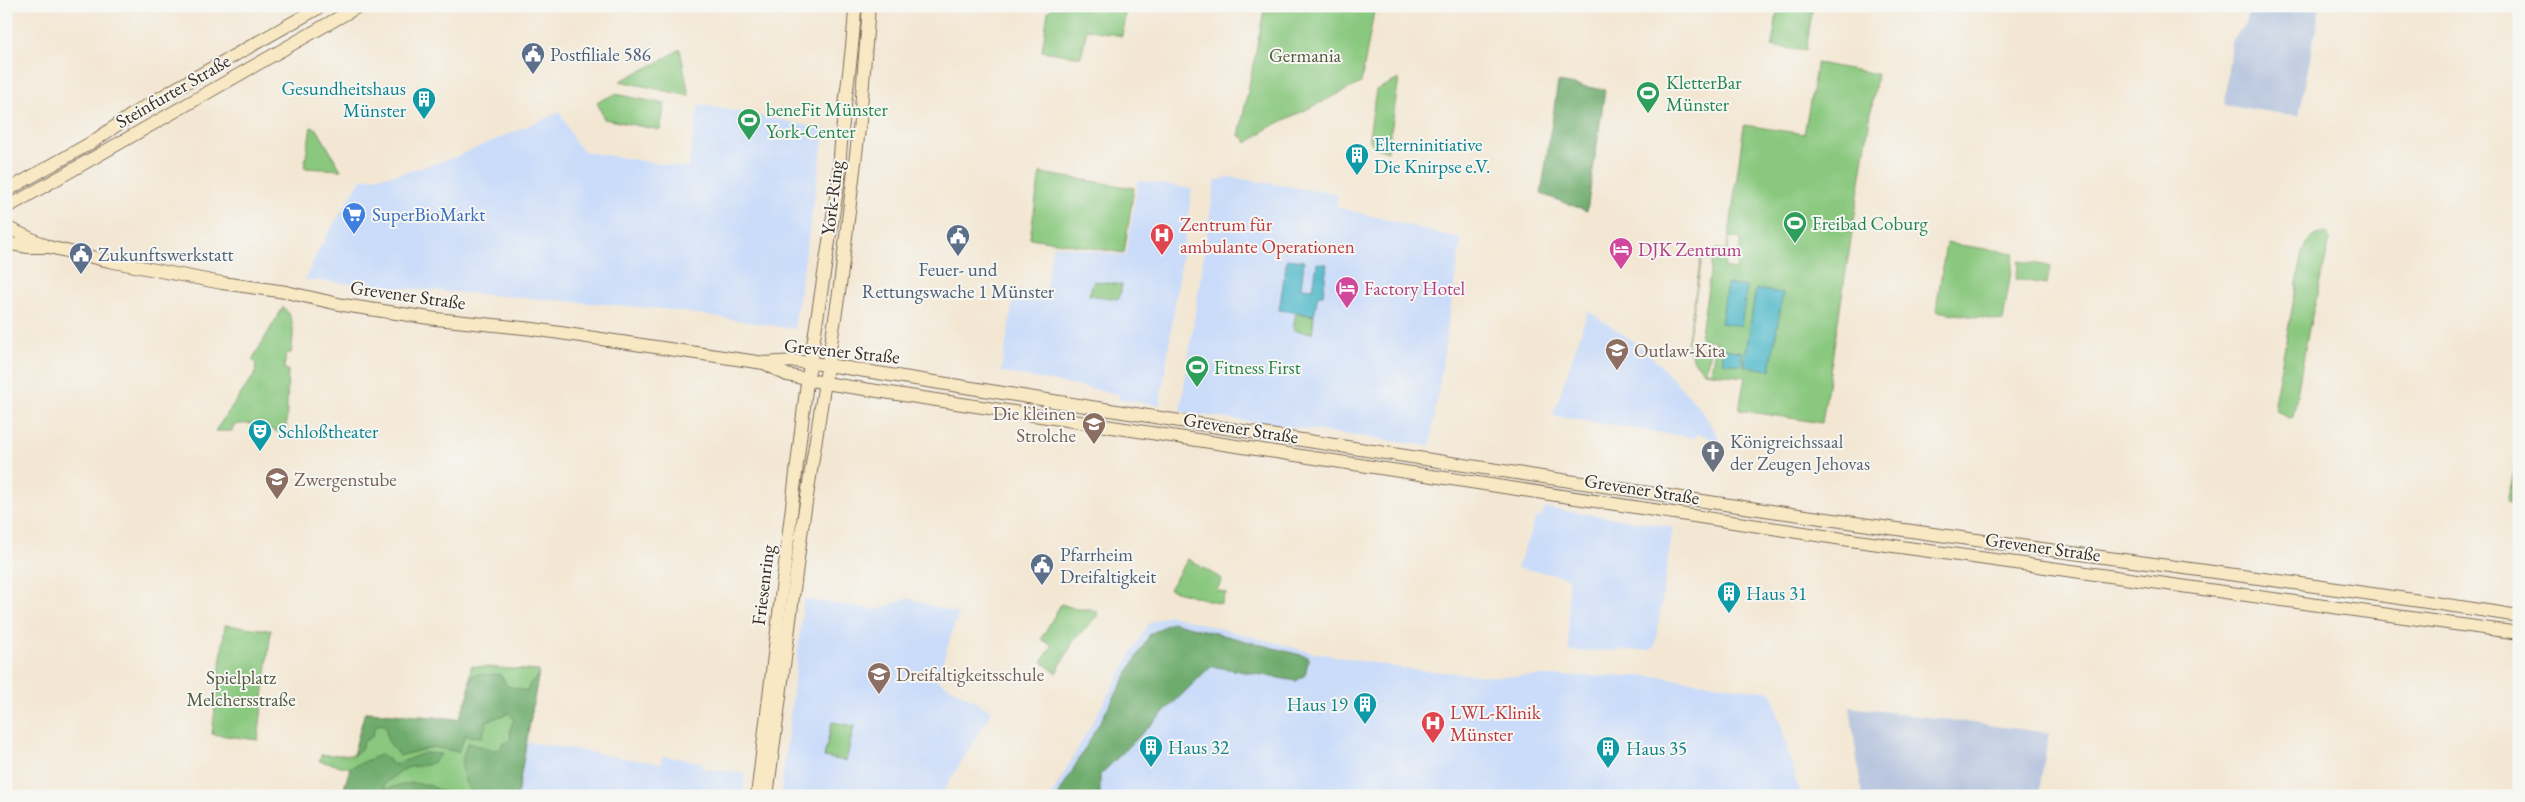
<svg xmlns="http://www.w3.org/2000/svg" width="2525" height="802" font-family="'EB Garamond',serif">
<rect width="100%" height="100%" fill="#f6f6f2"/>
<filter id="ink" filterUnits="userSpaceOnUse"><feTurbulence type="fractalNoise" baseFrequency=".02" numOctaves="2"/><feDisplacementMap in="SourceGraphic" scale="10" xChannelSelector="R" yChannelSelector="G"/><feConvolveMatrix kernelMatrix="1 2 1 2 8 2 1 2 1" color-interpolation-filters="sRGB"/></filter>
<filter id="wash" filterUnits="userSpaceOnUse"><feTurbulence type="fractalNoise" baseFrequency=".0096" numOctaves="4" result="noise"/><feDisplacementMap in="SourceGraphic" scale="20" xChannelSelector="R" yChannelSelector="G"/><feGaussianBlur stdDeviation="1.12" result="paint"/><feColorMatrix in="noise" values="0 0 0 0 0 0 0 0 0 0 0 0 0 0 0 0 0 1.4 0 .05"/><feComposite in="paint" operator="in"/></filter>
<g filter="url(#wash)">
<rect width="100%" height="100%" fill="#f3e7d3"/>
<!-- built -->
<g fill="#cadcf9">
<path d="M699,104l126,25 -31,200 -130,-20 -359,-29 13,-29 43,-72 39,-5 53,-16 107,-46 15,31 11,9 102,16z"/>
<path d="M1230,177l107,17 -1,13 125,32 -31,207 -250,-34 35,-231z"/>
<path d="M1138,180l54,9 -32,216 -41,-6v-5l-118,-22 14,-82 29,6 9,-51 73,11z"/>
<path d="M1588,311l48,32 22,20 41,44 24,37 -10,1 -6,-9 -10,-2 -2,4 -142,-22z"/>
<path d="M1545,508l128,19 -18,119 -4,4 -82,1 -1,-74 -51,-9 19,-51 4,1z"/>
<path d="M908,598l50,16 -21,66 55,31 -51,85h-152l-8,-3 23,-194 73,11z"/>
<path d="M1168,615l143,37 96,17 81,7h166l118,16 28,104h-749l97,-172z"/>
<path d="M527,742l134,22 1,-8 41,6 -1,7 43,4 -2,23h-226z"/>
</g>
<!-- industrial -->
<g fill="#b7c5de">
<path d="M2250,6h70l-21,110 -75,-11 7,-63 16,-21z"/>
<path d="M1850,707l199,26 -11,63h-176z"/>
</g>
<!-- green -->
<g fill="#89c87e" stroke="#62794e" fill-rule="evenodd">
<path d="M1053,6h73l-4,30 -35,-7 -6,28 -39,-6 6,-39z"/>
<path d="M1265,6h110l-14,77 -93,45 -21,15 -4,-6 -4,-1z"/>
<path d="M1778,6h35l-7,45 -34,-5z"/>
<path d="M680,49l9,47 -69,-15 41,-20z"/>
<path d="M1817,63l60,11 -55,349 -83,-13 6,-33 -41,-5 -10,-11 -7,-14 14,-89 13,2 2,-11 11,1 17,-125 60,9zM1729,237l12,2 -5,31 -12,-2zM1702,258l10,3 -12,78 16,2 -5,31 -5,-1 4,-21 -23,-3zM1756,289l15,80 -1,1 -26,-5z"/>
<path d="M1399,79l-11,72c-10,-2 -17,-4 -19,-14l7,-47z"/>
<path d="M615,94l50,10 -5,26 -56,-11 -7,-17z"/>
<path d="M311,127l6,2 24,41 -37,-2z"/>
<path d="M1040,173l94,15 -10,65 -94,-15z"/>
<path d="M2324,232l4,2 2,6 -22,93 -15,84 -4,1 -13,-7 -2,-8 29,-151c5,-11 9,-18 21,-20z"/>
<path d="M1946,243l68,10 -11,68 -67,-10z"/>
<path d="M2019,261l31,5 -3,18 -31,-5z"/>
<path d="M1094,281l28,4 -3,14 -30,-4z"/>
<path d="M283,307c14,14 10,29 8,46h-5l-2,16 4,1 -2,67c-17,-11 -32,-16 -52,-12l-2,6h-17l40,-57 1,-11 -4,-3z"/>
<path d="M1296,313l18,3 -2,17 -19,-3z"/>
<path d="M2519,453v51l-12,-3z"/>
<path d="M1188,559l34,20 -5,11 9,3 -5,11 -52,-15z"/>
<path d="M1061,604l15,5h16v2l4,-1 2,5 -23,24 -19,34 -14,-11 10,-17 -11,-6z"/>
<path d="M225,625l46,5 -13,110 -46,-6z"/>
<path d="M471,666l68,5 -22,125h-175l8,-28 -31,-7 2,-6h32l12,-43 94,7 10,-26z"/>
<path d="M832,722l22,4 -8,35 -22,-4z"/>
</g>
<!-- forest -->
<g fill="#6eac6d" stroke="#546b46">
<path d="M1558,82l47,8 -18,121 -46,-17z"/>
<path d="M1172,622l137,35 -4,18 -9,6 -85,-15 -111,109v21h-42l92,-162z"/>
<path d="M475,674l26,1 6,11 20,5 4,-9 7,-6 -21,120h-46c-9,-22 -13,-31 -3,-53l26,7 8,-2v-5h4l5,-5 -1,-8 4,-11 -5,-6 -22,8 -5,16 -17,-1 -7,16 -25,-5 -34,9 -12,-17 -1,-13 -5,-2 -7,3 -1,9 -10,6 -1,6 -9,8 12,-44 94,7 10,-26 1,-15z"/>
<path d="M424,753l17,1c-9,13 -17,11 -31,13 -9,2 -19,12 -26,18v4l29,-6 16,2 21,11h-108l8,-28 32,-14 12,11z"/>
</g>
<!-- water -->
<g fill="#4db8c9" stroke="#447174">
<path d="M1287,259l17,2 -3,27 12,1 4,-26 10,1 -4,31h-5l-4,20 -35,-5z"/>
<path d="M1727,284l20,3 -6,39 -20,-3z"/>
<path d="M1756,289l27,4 -13,77 -26,-4z"/>
<path d="M1724,349l19,3 -2,13 -19,-3z"/>
</g>
</g>
<g filter="url(#ink)">
<g fill="none" stroke-linecap="round" stroke-linejoin="round">
<!-- secondary casing -->
<g stroke="#7b6c5d" stroke-width="14">
<g id="secondary">
<path d="M6,191l88,-50 39,-27 47,-28 142,-80"/>
<path d="M6,208l353,-202"/>
<path d="M6,227l41,19"/>
<path d="M6,243l22,4h21l60,14 113,22 64,9 57,13 93,14 97,10 231,34 30,-2 34,4c342,55 684,109 1027,158 221,32 443,58 664,93"/>
<path d="M766,364l21,11 38,8 1018,156 676,94"/>
<path d="M757,796l49,-406 33,-213c1,-57 14,-113 16,-171"/>
<path d="M767,796l35,-268 38,-242 20,-165 9,-115"/>
</g>
</g>
<!-- secondary -->
<use href="#secondary" stroke="#f8e8c3" stroke-width="12"/>
</g>
</g>
<!-- icons -->
<defs>
<g id="civic-pin" transform="scale(1.25)"><path d="M0 17L-7.5 6A9.5 9.5 0 1 1 7.5 6Z" fill="#5c6f8a" stroke="#f6f6f2"/><path d="M-.6-6.5H3V-4.5H.6V-3L4-1V1h2V6H-6V1h2V-1L-.6-3ZM-1.2 2.5V6h2.4V2.5Z" fill="#fff"/></g>
<g id="stadium-pin" transform="scale(1.25)"><path d="M0 17L-7.5 6A9.5 9.5 0 1 1 7.5 6Z" fill="#2e9e5b" stroke="#f6f6f2"/><path d="M0-5a6.5 5 0 1 0 0 10a6.5 5 0 1 0 0-10ZM-3.5-1.8h7v3.6h-7Z" fill="#fff"/></g>
<g id="building-pin" transform="scale(1.25)"><path d="M0 17L-7.5 6A9.5 9.5 0 1 1 7.5 6Z" fill="#0f9aa8" stroke="#f6f6f2"/><path d="M-4-6H4V6H1V3H-1V6H-4ZM-2.5-4.3h1.7v1.8h-1.7ZM.8-4.3h1.7v1.8H.8ZM-2.5-1h1.7V.8h-1.7ZM.8-1h1.7V.8H.8Z" fill="#fff"/></g>
<g id="supermarket-pin" transform="scale(1.25)"><path d="M0 17L-7.5 6A9.5 9.5 0 1 1 7.5 6Z" fill="#3f7fe0" stroke="#f6f6f2"/><path d="M-6-5.5h2.5l.6 2H6L4.5 2H-2.5L-4.4-4H-6ZM-1.5 3.2a1.3 1.3 0 1 0 .1 0ZM3 3.2a1.3 1.3 0 1 0 .1 0Z" fill="#fff"/></g>
<g id="hospital-pin" transform="scale(1.25)"><path d="M0 17L-7.5 6A9.5 9.5 0 1 1 7.5 6Z" fill="#e0444e" stroke="#f6f6f2"/><path d="M-5-5h3v3.5h4V-5h3V5h-3V1.5h-4V5h-3Z" fill="#fff"/></g>
<g id="hotel-pin" transform="scale(1.25)"><path d="M0 17L-7.5 6A9.5 9.5 0 1 1 7.5 6Z" fill="#d1479c" stroke="#f6f6f2"/><path d="M-6-4.5h1.5V1H6V5H4.5V3h-9V5H-6ZM-4 0a1.8 1.8 0 1 1 3.6 0ZM.5 0V-2.5h3Q6-2.5 6 0Z" fill="#fff"/></g>
<g id="school-pin" transform="scale(1.25)"><path d="M0 17L-7.5 6A9.5 9.5 0 1 1 7.5 6Z" fill="#8d6e63" stroke="#f6f6f2"/><path d="M0-5L7-2L0 1L-7-2ZM-4 1L0 2.5L4 1V4Q0 6-4 4Z" fill="#fff"/></g>
<g id="theatre-pin" transform="scale(1.25)"><path d="M0 17L-7.5 6A9.5 9.5 0 1 1 7.5 6Z" fill="#0f9aa8" stroke="#f6f6f2"/><path d="M-5-5.5Q0-4 5-5.5V0Q5 5 0 6Q-5 5-5 0ZM-3.3-2.5H-1v1.5H-3.3ZM1-2.5H3.3v1.5H1ZM-2.8 1Q0 5.5 2.8 1Z" fill="#fff"/></g>
<g id="church-pin" transform="scale(1.25)"><path d="M0 17L-7.5 6A9.5 9.5 0 1 1 7.5 6Z" fill="#6b7280" stroke="#f6f6f2"/><path d="M-1.2-6h2.4v3.5h3.3v2.4h-3.3V6h-2.4V-.1h-3.3v-2.4h3.3Z" fill="#fff"/></g>
</defs>
<g fill-rule="evenodd">
<use href="#civic-pin" x="533" y="54"/>
<use href="#stadium-pin" x="1648" y="93"/>
<use href="#building-pin" x="424" y="99"/>
<use href="#stadium-pin" x="749" y="120"/>
<use href="#building-pin" x="1357" y="155"/>
<use href="#supermarket-pin" x="354" y="214"/>
<use href="#stadium-pin" x="1795" y="223"/>
<use href="#hospital-pin" x="1162" y="235"/>
<use href="#civic-pin" x="958" y="236"/>
<use href="#hotel-pin" x="1621" y="249"/>
<use href="#civic-pin" x="81" y="254"/>
<use href="#hotel-pin" x="1347" y="288"/>
<use href="#school-pin" x="1617" y="350"/>
<use href="#stadium-pin" x="1197" y="367"/>
<use href="#school-pin" x="1094" y="424"/>
<use href="#theatre-pin" x="260" y="431"/>
<use href="#church-pin" x="1713" y="452"/>
<use href="#school-pin" x="277" y="479"/>
<use href="#civic-pin" x="1042" y="565"/>
<use href="#building-pin" x="1729" y="593"/>
<use href="#school-pin" x="879" y="674"/>
<use href="#building-pin" x="1365" y="704"/>
<use href="#hospital-pin" x="1433" y="723"/>
<use href="#building-pin" x="1151" y="747"/>
<use href="#building-pin" x="1608" y="748"/>
</g>
<g text-anchor="middle" dominant-baseline="central" stroke-width="4" stroke-linejoin="round" paint-order="stroke">
<!-- service labels -->
<g font-size="19" fill="#4e5e75" stroke="#f6f6f2" text-anchor="start">
<text x="550" y="54">Postfiliale 586</text>
<text x="98" y="254">Zukunftswerkstatt</text>
<text x="958" y="269" text-anchor="middle">Feuer- und<tspan x="958" dy="22">Rettungswache 1 Münster</tspan></text>
<text x="1060" y="554">Pfarrheim<tspan x="1060" dy="22">Dreifaltigkeit</tspan></text>
</g>
<!-- park labels -->
<g font-size="19" fill="#52593b" stroke="#f6f6f2">
<text x="1305" y="55">Germania</text>
<text x="241" y="677">Spielplatz<tspan x="241" dy="22">Melchersstraße</tspan></text>
</g>
<!-- leisure labels -->
<g font-size="19" fill="#27864d" stroke="#f6f6f2" text-anchor="start">
<text x="1666" y="82">KletterBar<tspan x="1666" dy="22">Münster</tspan></text>
<text x="766" y="109">beneFit Münster<tspan x="766" dy="22">York-Center</tspan></text>
<text x="1812" y="223">Freibad Coburg</text>
<text x="1214" y="367">Fitness First</text>
</g>
<!-- culture labels -->
<g font-size="19" fill="#0d838f" stroke="#f6f6f2" text-anchor="start">
<text x="406" y="88" text-anchor="end">Gesundheitshaus<tspan x="406" dy="22">Münster</tspan></text>
<text x="1374" y="144">Elterninitiative<tspan x="1374" dy="22">Die Knirpse e.V.</tspan></text>
<text x="278" y="431">Schloßtheater</text>
<text x="1746" y="593">Haus 31</text>
<text x="1348" y="704" text-anchor="end">Haus 19</text>
<text x="1168" y="747">Haus 32</text>
<text x="1626" y="748">Haus 35</text>
</g>
<!-- street labels -->
<g font-size="19" fill="#3b2a1e" stroke="#f6f6f2">
<text transform="translate(173 91) rotate(-30)">Steinfurter Straße</text>
<text transform="translate(832 198) rotate(-83)">York-Ring</text>
<text transform="translate(408 295) rotate(8)">Grevener Straße</text>
<text transform="translate(842 351) rotate(6)">Grevener Straße</text>
<text transform="translate(1241 428) rotate(9)">Grevener Straße</text>
<text transform="translate(1642 489) rotate(9)">Grevener Straße</text>
<text transform="translate(2043 547) rotate(8)">Grevener Straße</text>
<text transform="translate(763 585) rotate(-83)">Friesenring</text>
</g>
<!-- shop labels -->
<g font-size="19" fill="#366cbe" stroke="#f6f6f2" text-anchor="start">
<text x="372" y="214">SuperBioMarkt</text>
</g>
<!-- health labels -->
<g font-size="19" fill="#be3a42" stroke="#f6f6f2" text-anchor="start">
<text x="1180" y="224">Zentrum für<tspan x="1180" dy="22">ambulante Operationen</tspan></text>
<text x="1450" y="712">LWL-Klinik<tspan x="1450" dy="22">Münster</tspan></text>
</g>
<!-- hotel labels -->
<g font-size="19" fill="#b23c85" stroke="#f6f6f2" text-anchor="start">
<text x="1638" y="249">DJK Zentrum</text>
<text x="1364" y="288">Factory Hotel</text>
</g>
<!-- education labels -->
<g font-size="19" fill="#785e54" stroke="#f6f6f2" text-anchor="start">
<text x="1634" y="350">Outlaw-Kita</text>
<text x="1076" y="413" text-anchor="end">Die kleinen<tspan x="1076" dy="22">Strolche</tspan></text>
<text x="294" y="479">Zwergenstube</text>
<text x="896" y="674">Dreifaltigkeitsschule</text>
</g>
<!-- worship labels -->
<g font-size="19" fill="#5b616d" stroke="#f6f6f2" text-anchor="start">
<text x="1730" y="441">Königreichssaal<tspan x="1730" dy="22">der Zeugen Jehovas</tspan></text>
</g>
</g>
<!-- margin -->
<rect width="2525" height="802" fill="none" stroke="#f6f6f2" stroke-width="25"/>
</svg>
